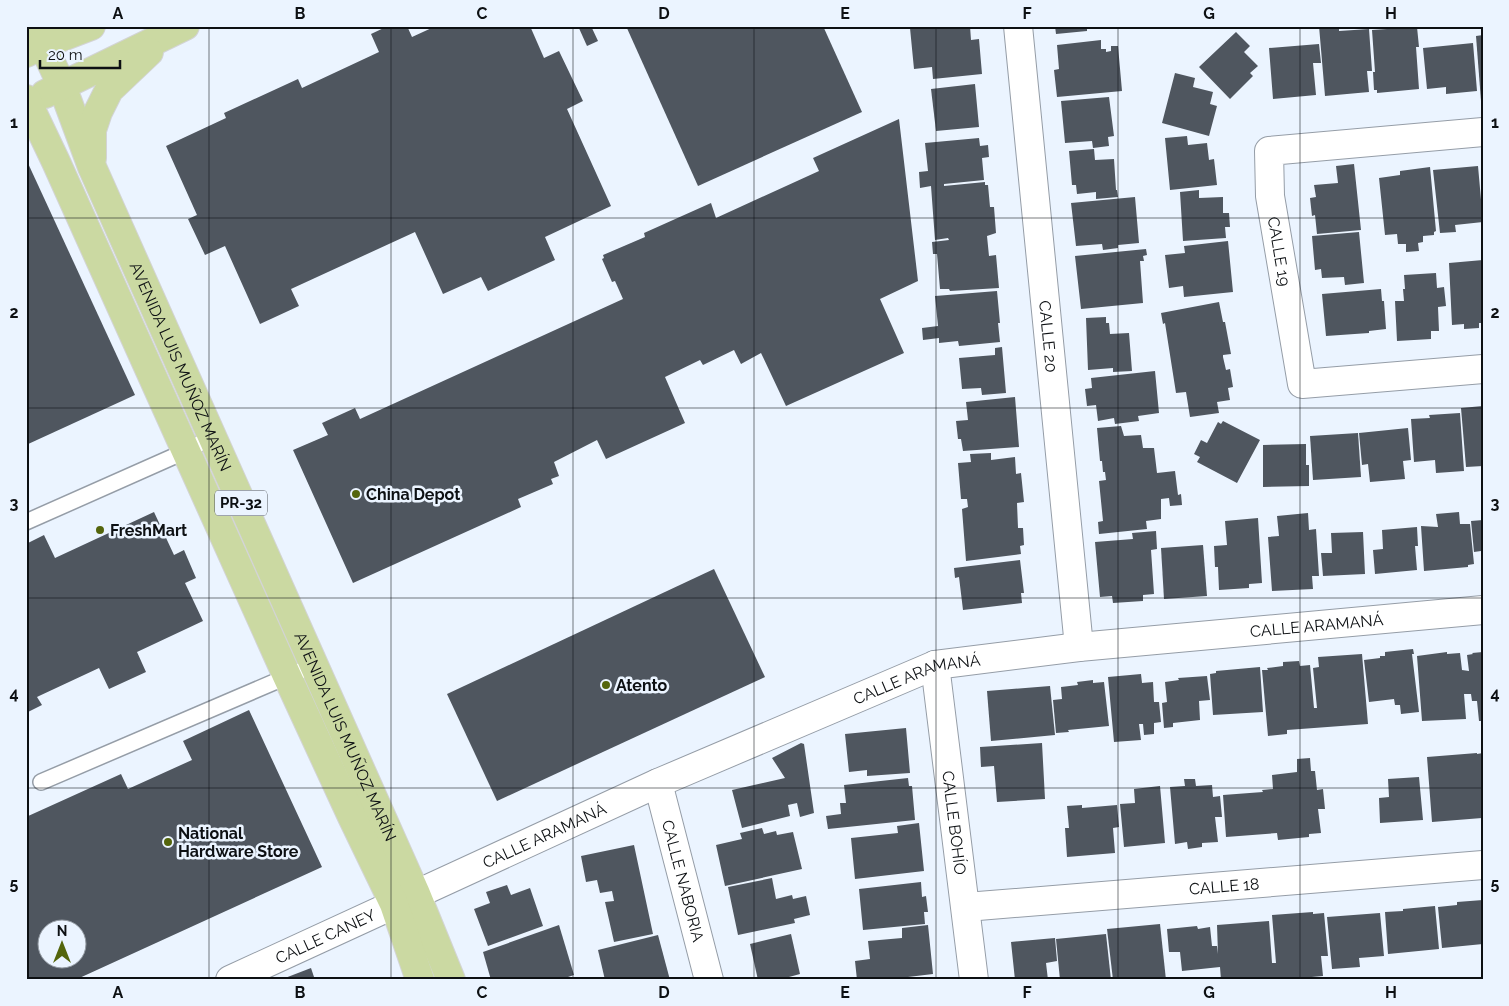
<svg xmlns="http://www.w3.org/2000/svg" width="1509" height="1006" font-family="Raleway,sans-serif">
<rect width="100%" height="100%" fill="#ebf4ff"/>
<!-- building -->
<g fill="#4f565f" fill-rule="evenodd">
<path d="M388,26h19l5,11 24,-11h94l14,32 15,-7 24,50 -16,8 44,97 -66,31 10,23 -67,31 -7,-14 -38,17 -28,-62 -124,57 8,17 -39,18 -35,-78 -20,9 -17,-36 9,-4 -31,-69 60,-28 -2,-5 74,-34 4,9 77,-36 -8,-18z"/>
<path d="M578,26h13l7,15 -11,5z"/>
<path d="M626,26h197l39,86 -164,74z"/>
<path d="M929,26h41l1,14 8,-1 3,35 -49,5 -1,-12 -18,2 -4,-41z"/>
<path d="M1055,26h32v5l-31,3z"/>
<path d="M1319,26h20v5l30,-2 3,42h-5l2,21 -44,4z"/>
<path d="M1387,26h10v2l20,-1 2,20h-3l3,42 -42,4v-3h-3l-1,-18h2l-3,-42 15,-1z"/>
<path d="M1236,32l14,14 -6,6 14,14 -8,7 3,3 -23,23 -31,-32z"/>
<path d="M1483,35v66h-2l-5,-65z"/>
<path d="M1101,40v9h5v3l5,-1v-5h7l4,45 -65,6 -3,-27 5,-1 -2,-24z"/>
<path d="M1473,43l4,48 -31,3v-7l-19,2 -4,-41z"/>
<path d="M1319,44l2,19h-8l3,32 -43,4 -4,-51z"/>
<path d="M1175,73l20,5 -2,9 20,5 -3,12 7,2 -8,30 -47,-13z"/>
<path d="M975,84l4,43 -43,4 -5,-42z"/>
<path d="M1109,97l5,39 -6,1 1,9 -16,2 -1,-7 -27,2 -4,-42z"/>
<path d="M899,119l19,162 -38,18 24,54 -118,53 -25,-53 -20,11 -7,-14 -31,15 -3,-5 -35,17 20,46 -79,36 -9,-19 -43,22 5,14 -8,3 2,5 -35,15 3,8 -168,76 -60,-133 35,-15 -6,-12 33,-15 5,11 263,-120 -8,-18 -3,1 -10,-23 2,-1 -1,-3 42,-18 -1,-4 67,-30 5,15 103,-47 -6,-13z"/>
<path d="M1187,136l1,9 19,-2 2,17 5,-1 3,26 -47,5 -5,-52z"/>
<path d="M979,138l1,8 8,-1 1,12 -7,1 2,22 -40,4v2l41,-4v3h3l2,22h4l2,26 -9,3 2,20 7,-1 3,33 -49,3 -1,-2h-9l-3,-35h-4l-1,-12 17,-2 -1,-2 -13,2 -4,-54 -11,2 -1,-16 9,-1 -3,-28z"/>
<path d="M1094,149l1,11 19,-1 2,31h1l1,7 -22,2v-7l-19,2 -1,-9h-4l-3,-34z"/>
<path d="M26,159l109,236 -109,50z"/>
<path d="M1354,164l7,66 -44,4 -2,-19 -3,1 -2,-18 6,-1 -2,-12 24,-2 -2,-17z"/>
<path d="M1478,166l5,56 -28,3 1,7 -16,1 -7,-63z"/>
<path d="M1430,167l6,64 -2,1v3l-11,1v6l-5,1 1,8 -13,1v-8h-8l-1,-10 -12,1 -6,-57 21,-3v-4z"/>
<path d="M1199,190v8l24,-1v16h6l1,14h-5l1,11 -43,3 -3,-49z"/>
<path d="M1135,197l4,46 -21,2v3l-15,2 -1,-6 -26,2 -5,-43z"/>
<path d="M1359,232l5,51 -19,2 -1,-8 -22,1 -1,-9 -6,1 -3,-34z"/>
<path d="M1228,241l5,51 -49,5 -1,-11 -14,2 -4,-33 20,-2 -1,-7z"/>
<path d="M1146,249l1,6 -4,1 1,5h-4l3,42 -62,6 -6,-53z"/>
<path d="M1483,260v63h-4v5l-15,1v-5l-12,1 -3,-62z"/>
<path d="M1436,273l1,15 7,-1 2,19 -8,1 1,24h-8v8l-34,2 -2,-40h9l-1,-12h2l-1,-14z"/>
<path d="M1381,289l1,12h2l2,28 -17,2v2l-43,3 -4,-42z"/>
<path d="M997,291l3,32h-2l2,19 -41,4 -1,-5 -19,2v-5l-16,2 -1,-12 16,-2 -3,-30z"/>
<path d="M1219,302l4,20h2l6,32 -8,1v2l3,13 4,-1 3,18 -5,1 2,12 -13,2 2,11 -29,4 -4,-25 -10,1 -11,-70 -2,1 -2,-11z"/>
<path d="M1106,317v6h3l1,11 19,-1 3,38 -19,1v-4l-25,2 -2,-52z"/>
<path d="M1002,347l4,46 -24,2 -1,-7 -19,1 -3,-31 36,-3v-7z"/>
<path d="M1155,371l4,42 -21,3 1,5 -24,3 -1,-6 -16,3 -2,-16 -9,1 -2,-17 7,-1 -1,-10z"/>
<path d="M1015,397l4,50 -56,4 -2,-12h-3l-2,-18 12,-1 -2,-18z"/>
<path d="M1483,406v60l-17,1 -5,-59z"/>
<path d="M1460,413l4,58 -28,2 -1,-13 -21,2 -3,-43 19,-1 -1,-3z"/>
<path d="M1223,421l37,19 -23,43 -40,-21 3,-5 -6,-3 7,-14 6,3 11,-21 3,2z"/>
<path d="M1121,426l3,10 17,-1 2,13h11l3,25 18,-2 3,24 3,-1 1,11 -12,1 -1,-8 -8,1v20l-15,2 1,8 -48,5 -1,-12 5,-1 -4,-40 7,-1 -1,-8h-2l-1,-11h-2l-3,-33z"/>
<path d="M1408,428l3,32 -8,1 2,18 -35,3 -2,-18 -6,1 -3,-32z"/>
<path d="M1358,433l3,44 -48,3 -3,-44z"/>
<path d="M1306,444v21h3v21l-46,1v-42z"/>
<path d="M991,453v7l24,-3 1,17 5,-1 3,29 -7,1 1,25h5l1,17 -4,1 1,8 -55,7 -4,-52 6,-2 -1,-8h-6l-3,-36 13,-1 -1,-8z"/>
<path d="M154,512l20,43 10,-5 12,28 -11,5 18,38 -66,31 9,20 -37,17 -10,-21 -60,28 -2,1 5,8 -16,8v-169l18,-9 11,23z"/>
<path d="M1459,512l1,12h10l4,40 -6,1v2l-44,4 -3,-45 17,1 -2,-13z"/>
<path d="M1308,513l1,17 7,-1 3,47h-7l1,13 -41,2 -4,-54 11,-1 -2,-20z"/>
<path d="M1258,518l4,65 -13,1v4l-30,2 -1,-23h-3l-1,-21 13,-1 -2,-24z"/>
<path d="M1483,520v37h-2v-6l-7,1 -3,-31z"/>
<path d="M1417,527l1,19h-3l2,24 -42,4 -2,-24 10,-1 -1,-19z"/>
<path d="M1156,531l1,18 -6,1 3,44 -11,1v6l-30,2 -1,-7 -12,1 -5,-55 38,-3 -1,-6z"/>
<path d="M1363,532l2,42 -42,2 -2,-23h11l-1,-20z"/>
<path d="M1203,545l4,51 -43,3 -3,-51z"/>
<path d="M1020,560l4,33h-3l1,10 -59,7 -4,-33 -4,1 -1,-10z"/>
<path d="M714,569l51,108 -268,124 -50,-107z"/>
<path d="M1413,649l1,5h-2l7,58 -18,2 -1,-9h-5l-1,-6 -25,3 -5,-42 16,-2v-2h5v-4z"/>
<path d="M1447,652v2l13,-1 2,17 7,1 -2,-16 6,-1 -1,-1 11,-1v69h-4l-2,-20h-5l-1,-7h-7l2,25 -44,2 -5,-65z"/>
<path d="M1362,654l6,70 -81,6v4l-19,2 -6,-66h6l-1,-2 16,-2v-4l16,-1 1,5 10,-1 4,43h3l-4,-40 6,-1 -1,-10z"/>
<path d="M1260,667l3,45 -50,3 -3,-41 6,-1v-2z"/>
<path d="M1141,674l1,9 11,-1 1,20h5l2,20 -7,1v11l-10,1 -1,-11h-4l2,16 -27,2 -6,-65z"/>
<path d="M1207,676l3,24 -11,1 1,19 -27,3v4l-9,1 -2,-25 5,-1 -2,-20 14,-2 -1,-2z"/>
<path d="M1093,680v3l11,-1 5,44 -41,4 1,2 -13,1 -3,-33 9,-1 -1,-12 17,-2 -1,-3z"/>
<path d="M1050,686l5,49 -64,6 -4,-50z"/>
<path d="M249,710l73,157 -247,113h-49v-163l95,-43 7,15 64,-29 -9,-19zM48,928h30v30h-30z"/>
<path d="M906,728l4,45 -43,3v-6l-18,2 -4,-38z"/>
<path d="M801,743l3,1 10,69 -14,4 -3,-14 -9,2 2,11 -48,12 -10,-38 53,-12 -13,-20z"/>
<path d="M1042,743l3,56 -48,3 -3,-36 -13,1 -1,-20z"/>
<path d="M1477,753v1l6,-1 -1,65 -50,4 -5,-65z"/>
<path d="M1310,758l1,13h4l2,19 6,-1 2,20h-7l3,24 -12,1v3l-31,3 -1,-7 -51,4 -3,-42 40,-3 -1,-2 11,-1 -1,-14 25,-3v-13z"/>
<path d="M1419,777l4,43 -43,3 -1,-25 10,-1 -1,-18z"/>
<path d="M908,778l1,8h3l3,34 -87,9 -2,-13 15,-2 -1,-11h6l-2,-18z"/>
<path d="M1184,779h11l1,7 16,-1 1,12 7,-1 2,21h-7l3,25 -16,1v4l-14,2 -1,-7 -12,2 -5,-57 15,-1z"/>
<path d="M1160,786l5,57 -41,4 -4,-43 15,-1 -1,-14z"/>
<path d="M1082,805v3l35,-3 2,22 -6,1 2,25 -48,4 -2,-29h4l-2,-22z"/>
<path d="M919,823l5,48 -69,8 -4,-41 47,-5 -1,-7z"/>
<path d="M762,828l2,6 12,-3 1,4 16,-3 9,37 -77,17 -9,-41 26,-6 -2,-6z"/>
<path d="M634,845l19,89 -39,8 -9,-40 9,-1 -2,-10 -12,2 -3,-13 -11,2 -5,-26z"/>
<path d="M772,878l4,21 16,-4 1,4 13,-3 4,19 -16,4 1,4 -57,12 -10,-48z"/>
<path d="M921,882l1,15 4,-1 2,16h-4l1,12 -62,6 -4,-41z"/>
<path d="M507,885l4,10 19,-7 13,38 -55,20 -14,-37 16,-6 -4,-11z"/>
<path d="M1483,900v44l-41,4 -4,-41 19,-2v-3z"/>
<path d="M1435,906l4,43 -51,5 -3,-42 18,-1v-2z"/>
<path d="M1313,912v2l11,-1 4,43h-7l2,20 -45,4h-57l-1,-13 -38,4 -2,-19h-11l-2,-23 30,-3 1,3 12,-2 2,19h5l1,8 -1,-29 52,-4 3,42h4l-4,-48z"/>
<path d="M1380,913l4,43 -25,2 1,9 -28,2 -5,-52z"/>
<path d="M1160,924l6,56h-53l-6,-51z"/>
<path d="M559,925l15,50 -15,5h-68l-8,-28z"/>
<path d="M928,925l5,49 -50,6h-26l-2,-19 15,-2 -2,-18 34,-3v-10z"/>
<path d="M791,934l9,40 -22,6h-20l-8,-36z"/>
<path d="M1106,934l5,46h-51l-4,-41z"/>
<path d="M658,935l12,45h-65l-7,-30z"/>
<path d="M1055,938l2,23 -11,2 2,17h-33l-4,-38z"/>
<path d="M311,968l4,12h-29l-1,-2z"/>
</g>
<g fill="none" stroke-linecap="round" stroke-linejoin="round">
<!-- lane casing -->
<g stroke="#959da7" stroke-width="18">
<g id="lane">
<path d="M26,522l160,-71 26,-14"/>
<path d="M41,782l273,-117"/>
</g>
</g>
<!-- street casing -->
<g stroke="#959da7" stroke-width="30">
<g id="street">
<path id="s1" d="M1018,26l61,621"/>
<path id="s2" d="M1483,132l-214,19 1,45 32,188 181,-15"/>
<path id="s3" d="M935,665l39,315"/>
<path id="s4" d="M658,783l51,197"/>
<path id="s5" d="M966,907l517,-42"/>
<path id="s6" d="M230,980l428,-197 277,-118 144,-18 404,-37"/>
</g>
</g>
<!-- primary casing -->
<g stroke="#d3d4d5" stroke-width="30">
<g id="primary">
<path id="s7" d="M34,26l28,60 30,81 324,727 35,86"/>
<path d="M26,53l18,-9 47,-18"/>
<path d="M45,94l140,-68"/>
<path d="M26,99l30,63 231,514 65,141 42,87 26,76"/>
<path d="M92,158v-28l6,-18 11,-22 40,-38"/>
</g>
</g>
<!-- lane -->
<use href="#lane" stroke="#fff" stroke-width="15"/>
<!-- street -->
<use href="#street" stroke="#fff" stroke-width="28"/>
<!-- primary -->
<use href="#primary" stroke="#cbd9a2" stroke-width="28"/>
</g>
<!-- grid -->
<path fill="none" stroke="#0d1013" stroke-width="1" stroke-opacity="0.55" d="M209,26v954M391,26v954M573,26v954M754,26v954M936,26v954M1118,26v954M1300,26v954M26,218h1457M26,408h1457M26,598h1457M26,788h1457"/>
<!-- markers -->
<g fill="#54650c" stroke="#ebf4ff" stroke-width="2">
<circle cx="356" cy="494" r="5"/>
<circle cx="100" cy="530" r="5"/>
<circle cx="606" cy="685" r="5"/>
<circle cx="168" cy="842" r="5"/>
</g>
<g text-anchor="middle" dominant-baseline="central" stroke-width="5" stroke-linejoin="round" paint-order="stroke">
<!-- shield labels -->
<rect fill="#ebf4ff" stroke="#50545a" stroke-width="1" x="215" y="490.5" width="52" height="25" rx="4"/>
<g font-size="15" font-weight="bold" fill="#0d1013">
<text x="241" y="503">PR-32</text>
</g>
<!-- street labels -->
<g font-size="16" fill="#0d1013" stroke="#ebf4ff">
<text stroke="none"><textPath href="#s2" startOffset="316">CALLE 19</textPath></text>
<text stroke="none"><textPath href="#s1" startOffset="312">CALLE 20</textPath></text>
<text stroke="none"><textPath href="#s7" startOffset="371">AVENIDA LUIS MUÑOZ MARÍN</textPath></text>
<text stroke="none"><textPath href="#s6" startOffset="1156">CALLE ARAMANÁ</textPath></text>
<text stroke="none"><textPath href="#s6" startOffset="751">CALLE ARAMANÁ</textPath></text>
<text stroke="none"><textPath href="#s7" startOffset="776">AVENIDA LUIS MUÑOZ MARÍN</textPath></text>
<text stroke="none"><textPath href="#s3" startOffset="159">CALLE BOHÍO</textPath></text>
<text stroke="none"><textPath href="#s6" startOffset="346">CALLE ARAMANÁ</textPath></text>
<text stroke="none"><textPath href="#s4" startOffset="101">CALLE NABORIA</textPath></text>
<text stroke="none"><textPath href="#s5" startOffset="259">CALLE 18</textPath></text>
<text stroke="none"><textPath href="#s6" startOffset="105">CALLE CANEY</textPath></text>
</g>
<!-- poi labels -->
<g font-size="16" font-weight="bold" fill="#0d1013" stroke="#ebf4ff" text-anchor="start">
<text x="366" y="494">China Depot</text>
<text x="110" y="530">FreshMart</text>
<text x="616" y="685">Atento</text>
<text x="178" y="833">National<tspan x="178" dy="18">Hardware Store</tspan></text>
</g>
</g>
<!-- border -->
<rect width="1509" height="1006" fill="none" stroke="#ebf4ff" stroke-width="55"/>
<!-- north arrow -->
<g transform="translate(62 944)"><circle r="24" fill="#ebf4ff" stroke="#9299a1"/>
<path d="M0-4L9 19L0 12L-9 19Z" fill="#54650c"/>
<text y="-8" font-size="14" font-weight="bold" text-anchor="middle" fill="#0d1013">N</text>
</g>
<!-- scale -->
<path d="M40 60v8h80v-8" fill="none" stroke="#0d1013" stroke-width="2.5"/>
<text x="48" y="60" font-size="15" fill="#0d1013" stroke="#ebf4ff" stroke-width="4" paint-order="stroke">20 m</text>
<rect x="28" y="28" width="1454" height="950" fill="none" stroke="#0d1013" stroke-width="2"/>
<g font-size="16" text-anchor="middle" font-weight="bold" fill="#0d1013">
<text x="118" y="19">A</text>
<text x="300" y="19">B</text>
<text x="482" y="19">C</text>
<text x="664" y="19">D</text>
<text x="845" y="19">E</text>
<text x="1027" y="19">F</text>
<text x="1209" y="19">G</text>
<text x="1391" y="19">H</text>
<text x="14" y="128">1</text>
<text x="1495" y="128">1</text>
<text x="14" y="318">2</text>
<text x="1495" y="318">2</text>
<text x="14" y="509">3</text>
<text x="1495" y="509">3</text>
<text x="14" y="699">4</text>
<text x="1495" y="699">4</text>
<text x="14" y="889">5</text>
<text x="1495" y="889">5</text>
<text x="118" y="998">A</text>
<text x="300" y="998">B</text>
<text x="482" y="998">C</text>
<text x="664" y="998">D</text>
<text x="845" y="998">E</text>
<text x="1027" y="998">F</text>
<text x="1209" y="998">G</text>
<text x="1391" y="998">H</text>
</g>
</svg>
